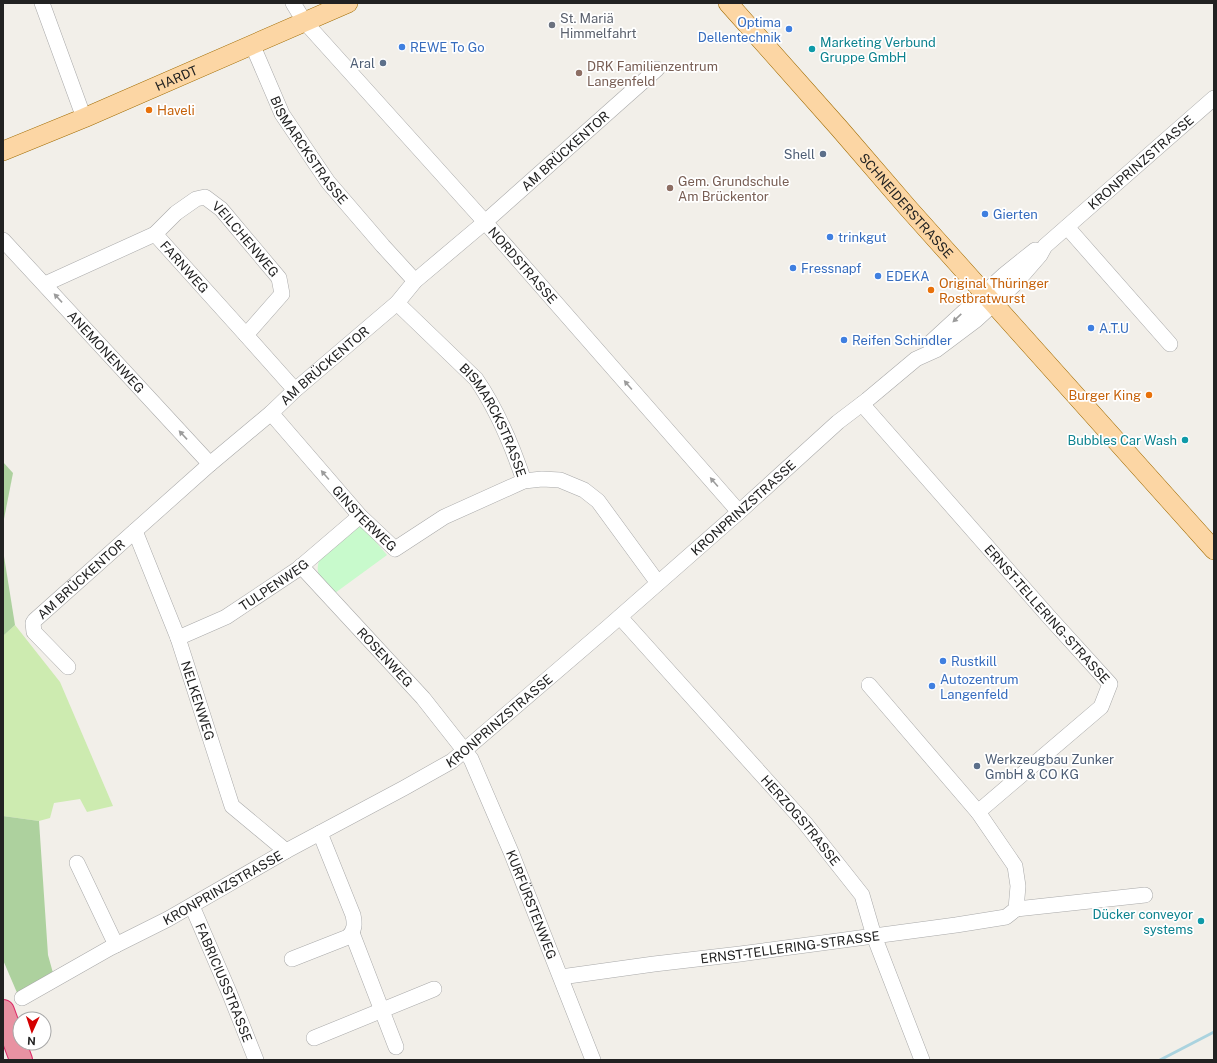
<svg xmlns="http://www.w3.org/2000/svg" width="1217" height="1063" font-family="'Public Sans',sans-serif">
<rect width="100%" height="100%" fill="#f2efe9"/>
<!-- grass -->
<path fill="#cdebb0" d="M15,625l45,57 53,124 -26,6 -7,-13 -26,4 -4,15 -11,3 -36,-5v-180z"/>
<!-- forest -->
<g fill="#add19e">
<path d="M3,462l10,11 -10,51z"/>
<path d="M3,550l12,75 -12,11z"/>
<path d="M3,816l36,5 9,134 5,18 -35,22 -15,-35z"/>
</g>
<!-- park -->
<path fill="#c8facc" d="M359,527l5,1 23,27 -52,38c-11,-12 -21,-16 -16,-32z"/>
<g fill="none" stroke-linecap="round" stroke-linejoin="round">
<!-- stream -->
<path stroke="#aad3df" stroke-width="3" d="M1160,1060l54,-28"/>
<!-- minor casing -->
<g stroke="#a9a9a9" stroke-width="16">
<g id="minor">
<path d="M42,3l42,115"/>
<path id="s1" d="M293,3l11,18 181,201 254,290"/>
<path id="s2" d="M252,44l30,70 46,68 55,64 32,35"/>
<path d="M1067,227l103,117"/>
<path id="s3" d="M155,234l21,-21 20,-14 9,-2 16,12 58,69 3,16 -36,41"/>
<path id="s4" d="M3,240l207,224"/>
<path id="s5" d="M45,284l110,-50 91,101 49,55"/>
<path id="s6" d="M397,303l79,76c22,32 36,66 48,102"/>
<path d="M930,343l75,-69 30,-24"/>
<path id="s7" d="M862,404l188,214 60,66 -9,23 -123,105 -109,-127"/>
<path id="s8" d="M271,413l89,103 35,33 49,-32 80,-36 18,-2 18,1 24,10 14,11 60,82"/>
<path id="s9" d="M135,531l43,107 54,168 54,45"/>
<path id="s10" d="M301,566l122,132 48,61 40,93 82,208"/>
<path id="s11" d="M620,617l185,206 57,72 12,41 48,124"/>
<path id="s12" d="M178,638l48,-21 72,-48 62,-53"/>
<path id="s13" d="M68,667l-34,-35 -1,-9 2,-3 175,-156 61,-51 24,-23 102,-87 18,-22 70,-59 172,-153"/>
<path d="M77,863l39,82"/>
<path id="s14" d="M192,906l37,86 27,68"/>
<path d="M1016,909l129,-14"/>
<path d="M352,933l44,114"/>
<path d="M292,959l56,-22c7,-7 7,-13 5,-22l-33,-82"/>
<path id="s15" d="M561,977l93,-13 86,-10 216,-29 50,-8 10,-8 2,-23 -3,-20 -37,-54"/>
<path id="s16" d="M22,998l88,-50 58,-29 118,-68 118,-63 48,-27 155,-133 132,-116 99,-90 29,-22 49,-41 20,-9 40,-30 38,-35 26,-30 5,-9 169,-148"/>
<path d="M314,1038l120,-49"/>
</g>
</g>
<!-- major casing -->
<g stroke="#a06b00" stroke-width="20">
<g id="major">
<path id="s17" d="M728,3l111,125 69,80 306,342"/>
<path id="s18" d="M3,151l81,-33 264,-115"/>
</g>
</g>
<!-- highway casing -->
<g stroke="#dc2a67" stroke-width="24">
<path id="highway" d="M3,1011l18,49"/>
</g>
<!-- minor -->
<use href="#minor" stroke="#fff" stroke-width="15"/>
<!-- major -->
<use href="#major" stroke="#fcd6a4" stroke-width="19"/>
<!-- highway -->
<use href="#highway" stroke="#e892a2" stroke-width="22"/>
</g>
<!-- one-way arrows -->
<defs><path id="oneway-solid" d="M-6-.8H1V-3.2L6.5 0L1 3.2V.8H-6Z"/></defs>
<g fill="#9c9c9c">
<use href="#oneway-solid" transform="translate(58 298) rotate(-133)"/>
<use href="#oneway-solid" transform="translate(957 318) rotate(136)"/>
<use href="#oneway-solid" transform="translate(628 385) rotate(-131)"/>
<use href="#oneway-solid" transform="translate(183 435) rotate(-133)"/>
<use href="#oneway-solid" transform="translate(325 475) rotate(-131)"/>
<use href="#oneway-solid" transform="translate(714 482) rotate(-131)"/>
</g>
<!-- markers -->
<circle fill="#6b7280" stroke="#fff" stroke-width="1.5" cx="552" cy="25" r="4"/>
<g fill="#3f7fe0" stroke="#fff" stroke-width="1.5">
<circle cx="789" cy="29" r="4"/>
<circle cx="402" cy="47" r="4"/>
<circle cx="985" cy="214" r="4"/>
<circle cx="830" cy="237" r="4"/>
<circle cx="793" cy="268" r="4"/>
<circle cx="878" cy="276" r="4"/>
<circle cx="1091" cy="328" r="4"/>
<circle cx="844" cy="340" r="4"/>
<circle cx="943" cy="661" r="4"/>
<circle cx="932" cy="686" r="4"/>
</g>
<g fill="#0f9aa8" stroke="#fff" stroke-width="1.5">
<circle cx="812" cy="49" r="4"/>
<circle cx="1185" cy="440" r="4"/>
<circle cx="1201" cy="921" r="4"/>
</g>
<g fill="#5c6f8a" stroke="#fff" stroke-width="1.5">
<circle cx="383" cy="63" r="4"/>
<circle cx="823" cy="154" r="4"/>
<circle cx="977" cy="766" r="4"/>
</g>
<g fill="#8d6e63" stroke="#fff" stroke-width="1.5">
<circle cx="579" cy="73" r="4"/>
<circle cx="670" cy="188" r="4"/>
</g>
<g fill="#e8710a" stroke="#fff" stroke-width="1.5">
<circle cx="149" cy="110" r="4"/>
<circle cx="931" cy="290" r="4"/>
<circle cx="1149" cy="395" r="4"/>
</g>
<g text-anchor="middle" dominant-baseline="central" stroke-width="3.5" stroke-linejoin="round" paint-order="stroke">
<!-- worship labels -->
<g font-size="13" fill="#5b616d" stroke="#fff" text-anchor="start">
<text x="560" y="18">St. Mariä<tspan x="560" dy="15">Himmelfahrt</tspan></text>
</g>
<!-- shop labels -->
<g font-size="13" fill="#366cbe" stroke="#fff" text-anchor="start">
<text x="781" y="22" text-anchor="end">Optima<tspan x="781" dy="15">Dellentechnik</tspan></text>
<text x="410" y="47">REWE To Go</text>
<text x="993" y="214">Gierten</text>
<text x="838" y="237">trinkgut</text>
<text x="801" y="268">Fressnapf</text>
<text x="886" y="276">EDEKA</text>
<text x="1099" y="328">A.T.U</text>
<text x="852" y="340">Reifen Schindler</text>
<text x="951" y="661">Rustkill</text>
<text x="940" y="679">Autozentrum<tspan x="940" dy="15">Langenfeld</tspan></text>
</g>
<!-- culture labels -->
<g font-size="13" fill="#0d838f" stroke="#fff" text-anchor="end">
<text x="820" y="42" text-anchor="start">Marketing Verbund<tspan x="820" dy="15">Gruppe GmbH</tspan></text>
<text x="1177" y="440">Bubbles Car Wash</text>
<text x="1193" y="914">Dücker conveyor<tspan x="1193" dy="15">systems</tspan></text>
</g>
<!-- service labels -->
<g font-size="13" fill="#4e5e75" stroke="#fff" text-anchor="end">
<text x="375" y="63">Aral</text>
<text x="815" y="154">Shell</text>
<text x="985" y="759" text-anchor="start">Werkzeugbau Zunker<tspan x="985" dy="15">GmbH &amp; CO KG</tspan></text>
</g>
<!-- education labels -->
<g font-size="13" fill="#785e54" stroke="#fff" text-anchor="start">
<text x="587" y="66">DRK Familienzentrum<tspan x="587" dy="15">Langenfeld</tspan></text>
<text x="678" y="181">Gem. Grundschule<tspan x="678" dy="15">Am Brückentor</tspan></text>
</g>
<!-- street labels -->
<g font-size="13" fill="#222" stroke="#fff">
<text stroke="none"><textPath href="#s18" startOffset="188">HARDT</textPath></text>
<text stroke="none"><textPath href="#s2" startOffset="121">BISMARCKSTRASSE</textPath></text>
<text stroke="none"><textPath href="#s13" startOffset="770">AM BRÜCKENTOR</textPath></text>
<text stroke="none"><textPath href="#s16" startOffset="1406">KRONPRINZSTRASSE</textPath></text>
<text stroke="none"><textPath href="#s17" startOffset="270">SCHNEIDERSTRASSE</textPath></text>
<text stroke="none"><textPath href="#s3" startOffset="122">VEILCHENWEG</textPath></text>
<text stroke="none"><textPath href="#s1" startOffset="349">NORDSTRASSE</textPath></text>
<text stroke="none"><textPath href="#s5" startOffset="165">FARNWEG</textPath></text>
<text stroke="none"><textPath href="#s4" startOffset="152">ANEMONENWEG</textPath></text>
<text stroke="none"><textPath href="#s13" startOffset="447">AM BRÜCKENTOR</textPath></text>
<text stroke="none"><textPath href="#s6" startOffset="154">BISMARCKSTRASSE</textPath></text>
<text stroke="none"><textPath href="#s16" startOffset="877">KRONPRINZSTRASSE</textPath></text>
<text stroke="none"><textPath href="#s8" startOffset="141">GINSTERWEG</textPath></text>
<text stroke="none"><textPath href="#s13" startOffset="123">AM BRÜCKENTOR</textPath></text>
<text stroke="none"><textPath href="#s12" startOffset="110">TULPENWEG</textPath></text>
<text stroke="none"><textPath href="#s7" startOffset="280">ERNST-TELLERING-STRASSE</textPath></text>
<text stroke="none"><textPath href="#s10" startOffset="124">ROSENWEG</textPath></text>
<text stroke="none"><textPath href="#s9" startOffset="181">NELKENWEG</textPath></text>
<text stroke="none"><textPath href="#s16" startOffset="553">KRONPRINZSTRASSE</textPath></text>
<text stroke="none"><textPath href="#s11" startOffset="272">HERZOGSTRASSE</textPath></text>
<text stroke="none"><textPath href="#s16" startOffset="229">KRONPRINZSTRASSE</textPath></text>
<text stroke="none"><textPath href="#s10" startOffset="415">KURFÜRSTENWEG</textPath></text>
<text stroke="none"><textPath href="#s15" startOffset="231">ERNST-TELLERING-STRASSE</textPath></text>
<text stroke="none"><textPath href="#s14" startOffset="83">FABRICIUSSTRASSE</textPath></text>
</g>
<!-- food labels -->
<g font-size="13" fill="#c56008" stroke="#fff" text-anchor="start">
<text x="157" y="110">Haveli</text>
<text x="939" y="283">Original Thüringer<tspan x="939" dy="15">Rostbratwurst</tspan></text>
<text x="1141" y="395" text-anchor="end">Burger King</text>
</g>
</g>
<!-- border -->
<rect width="1217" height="1063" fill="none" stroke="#222222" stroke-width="8"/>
<!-- north arrow -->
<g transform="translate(32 1031) rotate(183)"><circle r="19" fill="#ffffff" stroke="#a7a7a7"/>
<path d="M0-3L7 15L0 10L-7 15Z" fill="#d40000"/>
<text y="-6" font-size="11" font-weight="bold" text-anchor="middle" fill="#222222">N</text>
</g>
</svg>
